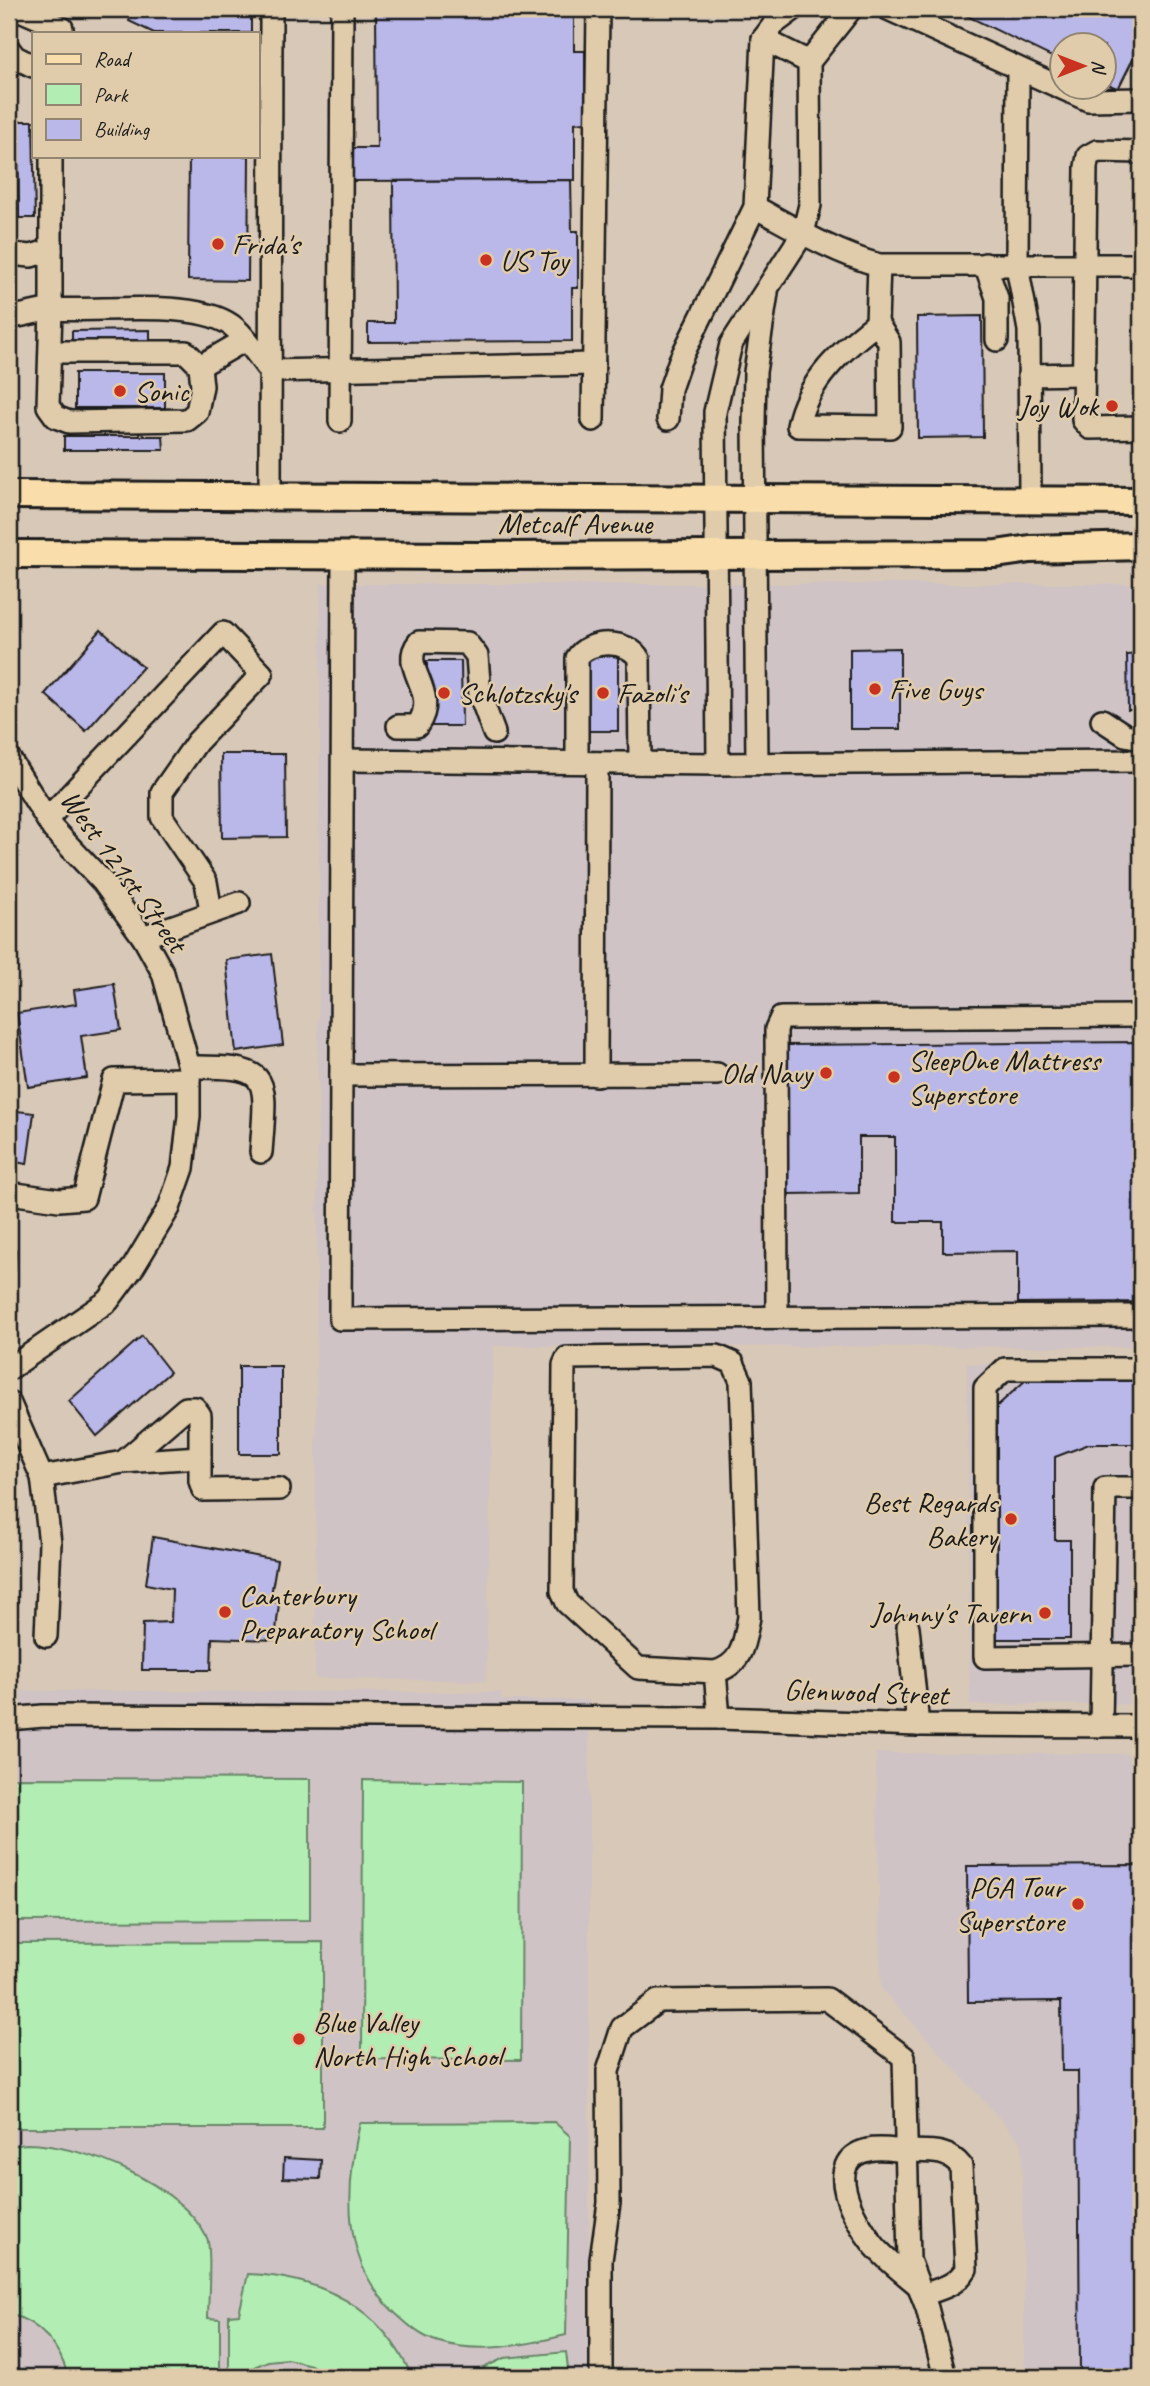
<svg xmlns="http://www.w3.org/2000/svg" width="1150" height="2386" font-family="Caveat,sans-serif">
<rect width="100%" height="100%" fill="#d8c8b7"/>
<filter id="ink" filterUnits="userSpaceOnUse"><feTurbulence type="fractalNoise" baseFrequency=".0143" numOctaves="2"/><feDisplacementMap in="SourceGraphic" scale="14" xChannelSelector="R" yChannelSelector="G"/><feConvolveMatrix kernelMatrix="1 2 1 2 8 2 1 2 1" color-interpolation-filters="sRGB"/></filter>
<g filter="url(#ink)">
<!-- built -->
<g fill="#cfc3c6">
<path d="M321,584h820v763l-648,-1 -7,335 -171,-3z"/>
<path d="M967,1364l174,3v337l-171,1z"/>
<path d="M9,1691l492,1 1,8h87v677h-580z"/>
<path d="M876,1753l265,1v623h-116l-3,-234 -141,-155z"/>
</g>
<!-- green -->
<g fill="#b2eeb3" stroke="#678568" stroke-width="2">
<path d="M9,1778l301,1v141l-301,1z"/>
<path d="M363,1780l159,2 -1,278 -159,-1z"/>
<path d="M323,1942v186h-314v-185z"/>
<path d="M554,2122l16,14 -4,199c-40,10 -87,19 -127,7 -18,-5 -31,-17 -44,-29 -54,-51 -50,-123 -35,-190z"/>
<path d="M27,2144c57,1 153,39 180,94 5,10 1,65 1,80l12,1v58h-152c-7,-30 -28,-55 -59,-63v-168z"/>
<path d="M248,2274c73,3 134,33 164,103h-85l-16,-12 -24,-6 -19,2 -21,9v7h-18v-62l10,-1z"/>
<path d="M566,2352l3,25h-104l39,-19z"/>
</g>
<!-- building -->
<g fill="#bab7e9" stroke="#1c1c1c" stroke-width="2">
<path d="M134,9h117v24h-97l-25,-12z"/>
<path d="M376,9h198v42h11v71l-10,1v57l-222,1v-33h24z"/>
<path d="M953,9h188v34l-23,46 -14,-7v-36h-42v16z"/>
<path d="M18,121h15l2,97h-16z"/>
<path d="M189,156h60l-1,125 -60,-1z"/>
<path d="M571,180l1,51h6v57h-6v53l-204,1v-19h26l-1,-142z"/>
<path d="M982,316l1,121 -65,1 -1,-121z"/>
<path d="M150,330v12l-78,1v-12z"/>
<rect x="75" y="373" width="90" height="35"/>
<path d="M64,436h99l1,14h-100z"/>
<path d="M101,630l42,37 -57,64 -41,-37z"/>
<path d="M900,648v81h-50v-80z"/>
<path d="M588,654l30,1v76h-31z"/>
<path d="M1141,654v56h-13l-1,-55z"/>
<path d="M427,661h34l1,65h-35z"/>
<path d="M221,754h64l1,83 -64,1z"/>
<path d="M272,954l11,91 -47,7 -10,-92z"/>
<path d="M114,984l7,46 -40,6 6,42 -59,9 -11,-74 59,-9 -2,-14z"/>
<path d="M1141,1042v260l-123,1v-52l-75,1v-30h-48v-85h-36v56l-72,1 -1,-149z"/>
<path d="M9,1110l25,3 -7,51 -18,-3z"/>
<path d="M9,1240l7,10 -1,21 -6,5z"/>
<path d="M142,1336l28,36 -73,64 -28,-35z"/>
<rect x="239" y="1366" width="42" height="88"/>
<path d="M1027,1379l114,1v64h-52l-34,13v83h15v99h-74l-1,-231z"/>
<path d="M153,1537l124,23 -7,41 9,2 -4,37 -63,-2 -1,32h-69l1,-47 28,-1 1,-33 -26,-5z"/>
<path d="M1141,1865v512h-61l-2,-306h-16l-1,-70 -93,1 -1,-136z"/>
<path d="M284,2158l37,2 -1,19 -37,-1z"/>
</g>
<g fill="none" stroke-linecap="round" stroke-linejoin="round">
<!-- minor casing -->
<g stroke="#1c1c1c" stroke-width="26">
<g id="minor">
<path d="M18,9l44,19 -2,5"/>
<path d="M888,9l200,91 53,-1"/>
<path d="M763,39l46,23"/>
<path d="M9,49l6,8 18,9"/>
<path d="M1018,69l-1,197 12,64 1,170"/>
<path d="M1141,152l-44,-1 -9,5 -2,11 -3,253 7,8 51,-1"/>
<path d="M755,207c40,22 80,46 124,58h262"/>
<path d="M9,254l22,2 20,-6"/>
<path d="M985,264l12,34v42"/>
<path d="M9,318l42,-9v-153"/>
<path d="M877,323l12,19 1,85 -92,-1c9,-45 44,-76 79,-103z"/>
<path d="M877,323l2,-58"/>
<path d="M52,352h134l14,14 2,20 -5,26 -10,8 -118,2 -13,-5 -8,-11 3,-97c48,4 151,-12 185,20 13,12 23,29 34,42l324,-7"/>
<path d="M200,366l45,-26"/>
<path d="M1029,375l54,-1"/>
<path d="M668,419l2,-30 10,-29 75,-153 8,-168 12,-16 19,-14"/>
<path d="M593,420l5,-411"/>
<path d="M340,421l2,-412"/>
<path d="M270,496l1,-487"/>
<path d="M343,555l-3,764 801,-3"/>
<path d="M1102,720l23,15 16,3"/>
<path d="M398,726h19c25,-35 -20,-58 2,-84l48,1 10,13 3,39 14,38"/>
<path d="M9,758l44,71 50,53 40,55 20,36 26,94v49l-6,52 -14,40 -35,58 -26,35 -99,68"/>
<path d="M343,760l375,4 423,-3"/>
<path d="M577,762v-104c11,-19 52,-19 62,1l1,104"/>
<path d="M757,763l-3,-340 1,-51 12,-79"/>
<path d="M718,764l-3,-352 16,-68 72,-111 7,-28 -1,-143 42,-53"/>
<path d="M47,819l176,-186 39,41 -65,68 -35,50v25l44,65 5,29"/>
<path d="M143,937l96,-34"/>
<path d="M189,1067c83,-1 78,7 72,85"/>
<path d="M341,1075l376,-1"/>
<path d="M596,1075l1,-312"/>
<path d="M9,1193l50,7 25,-2 30,-118 75,-1"/>
<path d="M777,1317l-1,-288 5,-11 360,-2"/>
<path d="M1141,1369h-136l-20,19v269l156,-2"/>
<path d="M9,1402l33,75 8,66 -4,93"/>
<path d="M123,1462l63,-54h9l5,7v66l3,9 76,-1"/>
<path d="M42,1477l81,-15 77,-5"/>
<path d="M908,1627l10,98"/>
<path d="M715,1672l-77,-4 -71,-65 -5,-12 2,-226 3,-7 150,-2 16,7 8,18 8,236c-5,26 -6,47 -34,55l4,46"/>
<path d="M9,1719l34,-3 676,2 199,7 223,1"/>
<path d="M1101,1726l4,-238h36"/>
<path d="M917,2284c-15,-12 -32,-25 -44,-40 -18,-23 -53,-83 -5,-94 12,-3 26,0 38,1 21,1 41,-3 55,15l5,103c-10,17 -26,20 -44,26"/>
<path d="M601,2377v-117l8,-57 -1,-132 14,-43 36,-27 169,-2 77,58 5,203 18,48 18,69"/>
</g>
</g>
<!-- major casing -->
<g stroke="#1c1c1c" stroke-width="32">
<g id="major">
<path d="M9,495l1132,6"/>
<path d="M9,554l471,2 516,-2 34,-5 111,-3"/>
</g>
</g>
<!-- minor -->
<use href="#minor" stroke="#e0ccab" stroke-width="21"/>
<!-- major -->
<use href="#major" stroke="#f9deab" stroke-width="26"/>
</g>
</g>
<!-- markers -->
<g fill="#c8321e" stroke="#e0ccab" stroke-width="2.5">
<circle cx="218" cy="244" r="7"/>
<circle cx="486" cy="260" r="7"/>
<circle cx="120" cy="391" r="7"/>
<circle cx="1112" cy="406" r="7"/>
<circle cx="875" cy="689" r="7"/>
<circle cx="444" cy="693" r="7"/>
<circle cx="603" cy="693" r="7"/>
<circle cx="826" cy="1073" r="7"/>
<circle cx="894" cy="1077" r="7"/>
<circle cx="1011" cy="1519" r="7"/>
<circle cx="225" cy="1612" r="7"/>
<circle cx="1045" cy="1613" r="7"/>
<circle cx="1078" cy="1904" r="7"/>
<circle cx="299" cy="2039" r="7"/>
</g>
<g text-anchor="middle" dominant-baseline="central" stroke-width="5" stroke-linejoin="round" paint-order="stroke">
<!-- poi labels -->
<g font-size="30" fill="#1c1c1c" stroke="#e0ccab" text-anchor="start">
<text x="232" y="244">Frida's</text>
<text x="500" y="260">US Toy</text>
<text x="134" y="391">Sonic</text>
<text x="1098" y="406" text-anchor="end">Joy Wok</text>
<text x="889" y="689">Five Guys</text>
<text x="458" y="693">Schlotzsky's</text>
<text x="617" y="693">Fazoli's</text>
<text x="908" y="1060">SleepOne Mattress<tspan x="908" dy="34">Superstore</tspan></text>
<text x="812" y="1073" text-anchor="end">Old Navy</text>
<text x="997" y="1502" text-anchor="end">Best Regards<tspan x="997" dy="34">Bakery</tspan></text>
<text x="239" y="1595">Canterbury<tspan x="239" dy="34">Preparatory School</tspan></text>
<text x="1031" y="1613" text-anchor="end">Johnny's Tavern</text>
<text x="1064" y="1887" text-anchor="end">PGA Tour<tspan x="1064" dy="34">Superstore</tspan></text>
<text x="313" y="2022">Blue Valley<tspan x="313" dy="34">North High School</tspan></text>
</g>
<!-- street labels -->
<g font-size="30" fill="#1c1c1c" stroke="#e0ccab">
<text x="575" y="523">Metcalf Avenue</text>
<text transform="translate(124 871) rotate(54)">West 121st Street</text>
<text transform="translate(866 1692) rotate(2)">Glenwood Street</text>
</g>
</g>
<!-- margin -->
<rect width="1150" height="2386" fill="none" stroke="#e0ccab" stroke-width="35"/>
<rect x="18" y="18" width="1115" height="2351" fill="none" stroke="#1c1c1c" stroke-width="2.5" filter="url(#ink)"/>
<!-- legend -->
<rect x="32" y="32" width="228" height="126" fill="#e0ccab" stroke="#928672" stroke-width="2"/>
<rect x="46" y="54" width="35" height="10" fill="#f9deab" stroke="#928672" stroke-width="2"/>
<text x="94" y="66" font-size="21" fill="#1c1c1c">Road</text>
<rect x="46" y="84" width="35" height="21" fill="#b2eeb3" stroke="#928672" stroke-width="2"/>
<text x="94" y="102" font-size="21" fill="#1c1c1c">Park</text>
<rect x="46" y="119" width="35" height="21" fill="#bab7e9" stroke="#928672" stroke-width="2"/>
<text x="94" y="136" font-size="21" fill="#1c1c1c">Building</text>
<!-- north arrow -->
<g transform="translate(1083 66) rotate(90)"><circle r="33" fill="#e0ccab" stroke="#928672" stroke-width="2"/>
<path d="M0-5L12 26L0 18L-12 26Z" fill="#c8321e"/>
<text y="-10" font-size="19" font-weight="bold" text-anchor="middle" fill="#1c1c1c">N</text>
</g>
</svg>
